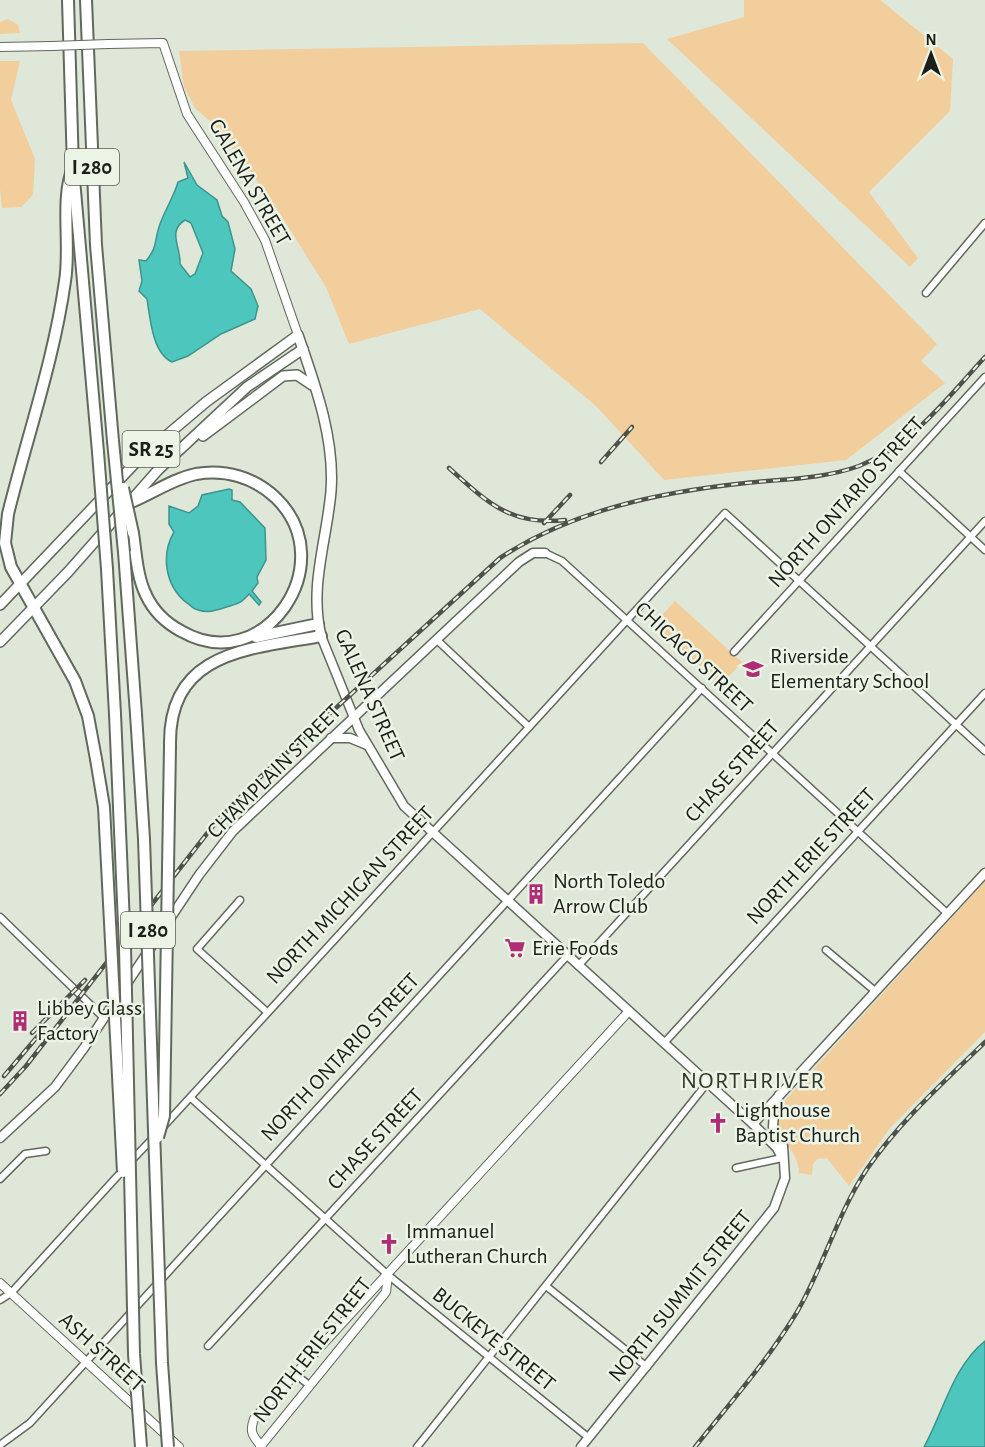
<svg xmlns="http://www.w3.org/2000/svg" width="985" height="1447" font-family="'Alegreya Sans',sans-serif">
<rect width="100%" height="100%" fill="#dee7d8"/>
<!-- green -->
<g fill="#f2ce9d">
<path d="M744,0h136l73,59 -3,52 -81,81 49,66 -8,9 -243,-228 77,-22z"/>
<path d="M8,19l10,6 2,8 -20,1v-12z"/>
<path d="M643,43l294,301 -16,17 24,22 -99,77 -182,20 -68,-74 -116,-97 -131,35 -23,-57 -49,-78 -58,-80 -24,-21 -11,-21 -5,-36z"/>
<path d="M0,61h20l-9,39 24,59 -2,36 -12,12 -19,1 -2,-19z"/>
<path d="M675,601l67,61 -21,23 -67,-61z"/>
<path d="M985,881v151l-95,96 -41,58 -22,-28 -10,1 -4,5 -1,11 -13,-2c-1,-30 -33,-35 -18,-68z"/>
</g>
<!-- water -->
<g fill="#4dc7be" stroke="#3e948c" stroke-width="1.5" fill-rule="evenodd">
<path d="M184,162l13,23 20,15 5,16 6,6 7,27 -4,22 20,18 7,17 -3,13 -34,15 -33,22 -16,6c-20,-9 -22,-45 -25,-63l-8,-8 3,-10 -3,-21 7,1c12,-15 8,-19 13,-34 5,-16 15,-30 19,-45l10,-4zM185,220l6,3 12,30 -8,21 -5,3 -10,-13c1,-17 -13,-33 5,-44z"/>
<path d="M229,489l3,1v10l8,2 25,26 1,32 -9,17 1,6 -6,8 9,11 -2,3 -10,-11c-7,8 -9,9 -19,12 -11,3 -20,8 -32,4 -6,-1 -7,-5 -11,-7 -21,-16 -27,-47 -13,-71l-5,-8v-18l20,7 9,-7 4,-11z"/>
<path d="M985,1341v106h-61c19,-34 29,-81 61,-106z"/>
</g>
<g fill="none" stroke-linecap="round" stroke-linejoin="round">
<!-- minor casing -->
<g stroke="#61685c" stroke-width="9">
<g id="minor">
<path d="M926,293l59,-70"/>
<path d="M899,471l86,79"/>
<path d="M545,553l17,8 386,353"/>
<path d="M437,640l92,87"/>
<path d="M734,652l251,-275"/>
<path d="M240,900l-43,49 70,63"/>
<path d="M0,917l104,101"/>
<path d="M826,950l49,41"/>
<path d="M578,966l407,-445"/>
<path d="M664,1043l321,-350"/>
<path d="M191,1098l197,177 201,163"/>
<path d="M163,1127l562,-614 260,238"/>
<path d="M130,1162l24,-25"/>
<path d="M736,1168l46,-10"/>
<path d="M0,1179l25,-25 21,-3"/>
<path d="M546,1286l101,81"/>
<path d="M0,1300l11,-7 112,-123"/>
<path d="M208,1346l359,-390"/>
<path d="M295,1374l14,11"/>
<path d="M0,1445l30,-22 672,-735"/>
<path d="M417,1447l291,-365"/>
</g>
</g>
<!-- tertiary casing -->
<g stroke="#61685c" stroke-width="10">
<g id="tertiary">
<path d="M108,44l55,-1 24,71 57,88 21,38 33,95"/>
<path d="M0,47l52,-1"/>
<path d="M0,1283l179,164"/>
<path d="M261,1446c-8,-10 -12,-14 -7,-27l375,-408"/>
<path d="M260,1447l126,-155 2,-17"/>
</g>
</g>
<!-- secondary casing -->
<g stroke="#61685c" stroke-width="11">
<g id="secondary">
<path d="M321,636l38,94 45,76 349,318 24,24 5,10"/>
<path d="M331,738h19l17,7"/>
<path d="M753,1124l232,-251"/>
<path d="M0,1138l55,-51 29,-39 115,-173 34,-44 286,-269 14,-9h12"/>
<path d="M581,1447l193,-239 11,-30 -2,-32 -10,-19 1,-15 5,-17"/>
</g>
</g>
<!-- primary casing -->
<g stroke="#61685c" stroke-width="12">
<g id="primary">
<path d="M203,436l80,-60 14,-1 15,10"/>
<path d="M0,605l140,-147 66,-56 92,-67c17,49 37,104 33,156 -4,49 -22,95 -10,145"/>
<path d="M0,642l68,-70 90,-102 89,-83 56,-38"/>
</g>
</g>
<!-- motorway casing -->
<g stroke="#61685c" stroke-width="14">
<g id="motorway">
<path d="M68,0l5,168 25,284"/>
<path d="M86,0l10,245 17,196"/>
<path d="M73,168c-13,31 -2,78 -8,113 -11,79 -38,156 -57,233l-3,29 6,24 64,114 13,35 8,43"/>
<path d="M129,503c23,-9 43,-24 67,-29 29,-5 58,3 80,24 67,65 -12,181 -95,133 -15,-8 -28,-21 -35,-36 -9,-18 -10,-42 -13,-62"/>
<path d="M124,552l12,162"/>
<path d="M107,569l8,145"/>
<path d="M256,637l62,-13"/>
<path d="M170,746c-2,-95 79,-97 151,-110"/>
</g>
</g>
<!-- minor -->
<use href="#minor" stroke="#fff" stroke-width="6"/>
<!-- tertiary -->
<use href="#tertiary" stroke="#fff" stroke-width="8"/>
<!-- secondary -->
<use href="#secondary" stroke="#fff" stroke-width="8"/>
<!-- primary -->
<use href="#primary" stroke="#fff" stroke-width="9"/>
<!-- motorway -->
<use href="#motorway" stroke="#fff" stroke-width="10"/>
<!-- rail casing -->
<g stroke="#4d5149" stroke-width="4.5">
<g id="rail">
<path d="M601,462l31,-35"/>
<path d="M449,468c38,34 61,58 116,52"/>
<path d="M544,523l26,-28"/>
<path d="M32,1033l53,-53"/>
<path d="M4,1076l39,-46"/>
<path d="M0,1094l26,-28 190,-244 40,-41 244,-223c73,-48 160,-66 246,-75 38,-4 77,-4 113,-17 54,-21 88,-68 126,-109"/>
<path d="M695,1447c35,-44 73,-87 102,-135 27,-46 40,-98 70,-143 33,-48 77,-87 118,-127"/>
</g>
</g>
<!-- rail -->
<use href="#rail" stroke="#ebf4e5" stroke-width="2" stroke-dasharray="7" stroke-linecap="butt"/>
<!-- tertiary-bridge casing -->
<g stroke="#61685c" stroke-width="10" stroke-linecap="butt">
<path id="tertiary-bridge" d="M52,46l56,-2"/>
</g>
<!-- motorway-bridge casing -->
<g stroke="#61685c" stroke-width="14" stroke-linecap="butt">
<g id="motorway-bridge">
<path d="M113,441l11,111"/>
<path d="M98,452l9,117"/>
<path d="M123,488l10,45"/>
<path d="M115,714l10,233 9,407 7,93"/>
<path d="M136,714l8,125 18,524 6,84"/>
<path d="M96,759l8,48 19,365"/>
<path d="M158,1137l6,-21 6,-370"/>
</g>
</g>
<!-- tertiary-bridge -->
<use href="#tertiary-bridge" stroke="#fff" stroke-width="8"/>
<!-- motorway-bridge -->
<use href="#motorway-bridge" stroke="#fff" stroke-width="10"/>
</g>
<!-- icons -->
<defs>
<g id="school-bare" transform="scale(1.62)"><path d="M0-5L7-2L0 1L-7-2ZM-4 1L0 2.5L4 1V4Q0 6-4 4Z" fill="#b02d76" stroke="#ebf4e5" stroke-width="2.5" paint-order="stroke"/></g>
<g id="building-bare" transform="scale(1.62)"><path d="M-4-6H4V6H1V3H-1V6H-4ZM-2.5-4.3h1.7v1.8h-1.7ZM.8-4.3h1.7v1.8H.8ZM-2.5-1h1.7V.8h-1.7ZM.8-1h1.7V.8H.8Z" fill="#b02d76" stroke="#ebf4e5" stroke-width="2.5" paint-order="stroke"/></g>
<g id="supermarket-bare" transform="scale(1.62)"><path d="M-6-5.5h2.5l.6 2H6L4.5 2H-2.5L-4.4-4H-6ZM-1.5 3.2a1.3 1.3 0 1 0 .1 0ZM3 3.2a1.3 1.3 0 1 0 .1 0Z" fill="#b02d76" stroke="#ebf4e5" stroke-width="2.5" paint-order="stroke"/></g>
<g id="church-bare" transform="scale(1.62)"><path d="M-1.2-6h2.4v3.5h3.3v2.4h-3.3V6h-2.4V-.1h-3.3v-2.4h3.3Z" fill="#b02d76" stroke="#ebf4e5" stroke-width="2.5" paint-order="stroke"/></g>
</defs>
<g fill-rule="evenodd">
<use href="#school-bare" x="753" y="669"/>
<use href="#building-bare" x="536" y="894"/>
<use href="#supermarket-bare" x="515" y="948"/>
<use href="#building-bare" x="20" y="1021"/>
<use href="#church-bare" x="718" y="1123"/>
<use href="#church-bare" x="389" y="1244"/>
</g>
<g text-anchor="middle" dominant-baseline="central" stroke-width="5" stroke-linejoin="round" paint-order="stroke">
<!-- shield labels -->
<g fill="#ebf4e5" stroke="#5a5e56" stroke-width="1.5">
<rect x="65" y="149" width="54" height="36" rx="4.5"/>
<rect x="122.5" y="431" width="57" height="36" rx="4.5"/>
<rect x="121" y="912" width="54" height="36" rx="4.5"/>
</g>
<g font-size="21" font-weight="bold" fill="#1c1e19">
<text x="92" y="167">I 280</text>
<text x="151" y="449">SR 25</text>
<text x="148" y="930">I 280</text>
</g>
<!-- street labels -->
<g font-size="22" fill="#1c1e19" stroke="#ebf4e5">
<text transform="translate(250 182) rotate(60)">GALENA STREET</text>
<text transform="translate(846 502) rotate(-48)">NORTH ONTARIO STREET</text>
<text transform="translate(694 657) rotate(43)">CHICAGO STREET</text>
<text transform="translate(370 695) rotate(66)">GALENA STREET</text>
<text transform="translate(274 771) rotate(-45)">CHAMPLAIN STREET</text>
<text transform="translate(732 771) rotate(-48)">CHASE STREET</text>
<text transform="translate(811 856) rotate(-47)">NORTH ERIE STREET</text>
<text transform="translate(350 895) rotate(-47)">NORTH MICHIGAN STREET</text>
<text transform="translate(340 1057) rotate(-47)">NORTH ONTARIO STREET</text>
<text transform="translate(375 1139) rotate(-47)">CHASE STREET</text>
<text transform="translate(680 1296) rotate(-51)">NORTH SUMMIT STREET</text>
<text transform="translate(494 1339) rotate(39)">BUCKEYE STREET</text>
<text transform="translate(312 1350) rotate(-52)">NORTH ERIE STREET</text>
<text transform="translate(102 1352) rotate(42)">ASH STREET</text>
</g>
<!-- poi labels -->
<g font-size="22" fill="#1c1e19" stroke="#ebf4e5" text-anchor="start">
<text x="770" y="656">Riverside<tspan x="770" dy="25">Elementary School</tspan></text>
<text x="553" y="881">North Toledo<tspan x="553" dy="25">Arrow Club</tspan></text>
<text x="532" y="948">Erie Foods</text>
<text x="37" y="1008">Libbey Glass<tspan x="37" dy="25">Factory</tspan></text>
<text x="735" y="1110">Lighthouse<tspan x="735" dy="25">Baptist Church</tspan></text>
<text x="406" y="1231">Immanuel<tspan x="406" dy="25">Lutheran Church</tspan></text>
</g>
<!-- neighbourhood labels -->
<g font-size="24" letter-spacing="1.5" fill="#33392e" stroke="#ebf4e5">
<text x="753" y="1081">NORTHRIVER</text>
</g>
</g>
<!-- north arrow -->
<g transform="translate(931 54)" stroke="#ebf4e5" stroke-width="4.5" paint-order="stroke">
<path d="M0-4.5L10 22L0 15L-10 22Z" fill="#1c1e19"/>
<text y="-9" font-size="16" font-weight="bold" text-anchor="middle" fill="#1c1e19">N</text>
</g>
</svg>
